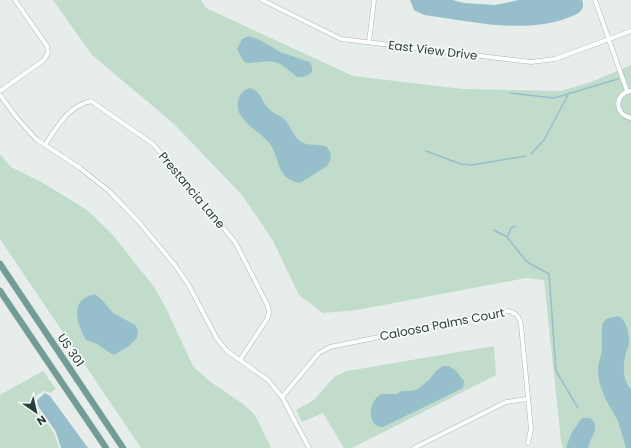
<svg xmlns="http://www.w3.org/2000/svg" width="631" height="448" font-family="Poppins,sans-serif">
<rect width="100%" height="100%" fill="#e7edeb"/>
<!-- green -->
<g fill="#c2dccb">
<path d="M53,0h148l5,8 147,68 110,13 98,2 30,-9 40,-17v383h-68l-2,-7 -17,-161 -18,-2 -169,32 -34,3 -24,-18 -27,-56 -30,-44 -69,-72 -81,-68z"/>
<path d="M0,154l11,13 32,16 44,27 25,24 42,53 12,21 27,58 15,14 35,24 10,9 5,8 13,27h-130l-141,-209z"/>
<path d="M494,346l2,29 -144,73h-8l-21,-35 -21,9 -6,-12 18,-10 20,-23 13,-6z"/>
<path d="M43,371l13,18 -6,4 -6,-2 -7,4 -2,5 1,7 18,26 5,15h-59v-53z"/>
</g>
<!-- water -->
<g fill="#96becb">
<path d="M410,0h42l12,3 31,2 24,-5h63c4,10 -4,14 -12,17 -46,18 -99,4 -146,-2l-10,-5z"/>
<path d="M249,36l11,4 20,12 29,10 3,4v6c-4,4 -9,6 -15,5 -14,-11 -18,-18 -37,-15 -6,0 -11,2 -16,0l-7,-13 5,-10z"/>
<path d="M249,88c13,3 11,12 19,20 5,6 13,7 18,13 5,6 7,15 14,20 8,6 18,2 27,6 5,7 5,12 0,19l-27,17c-24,-4 -19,-23 -30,-39 -10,-14 -39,-24 -31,-46 2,-5 5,-8 10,-10z"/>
<path d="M95,294l7,6 11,13 22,12 3,5 -1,8 -8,8 -15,9 -4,-2 -13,-9 -11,-4c-9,-17 -18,-40 9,-46z"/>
<path d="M618,316c8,3 11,16 11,25 0,4 -2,8 -3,12 -3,11 -4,27 5,36v59h-5l-8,-27 -12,-21 -6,-15 -2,-10v-8l4,-16v-26l4,-6z"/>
<path d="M443,366h6l7,5 8,10 -1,7 -80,39c-13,1 -15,-17 -9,-26 2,-3 4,-5 7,-7h15l6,-3h9l7,-2 11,-9 7,-9z"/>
<path d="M45,393l5,3 38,52h-27l-5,-16 -18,-26 -1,-6z"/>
<path d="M582,418h8c12,9 0,19 -2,30h-22l5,-14z"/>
</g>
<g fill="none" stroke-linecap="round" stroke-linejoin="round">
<!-- stream -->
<g stroke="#96becb" stroke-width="1.5">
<path d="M510,93l44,5 64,-19"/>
<path d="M426,151l35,13 11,1 53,-9"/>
<path d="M531,154l13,-14 25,-47"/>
<path d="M494,230l13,7 20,25 22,12 7,97 22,37"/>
<path d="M508,236l3,-8 4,-2"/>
</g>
<!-- minor casing -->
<g stroke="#aab5b2" stroke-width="5">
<g id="minor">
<path d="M262,0l79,39 190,23 24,-3 76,-28"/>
<path d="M595,0l32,91"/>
<path d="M369,42l5,-42"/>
<path d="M0,91l44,-31 4,-7 -1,-7 -32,-46"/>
<path d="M631,91c-17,2 -17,24 0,27"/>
<path d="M0,95l17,23 19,21 44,29 29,23 29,30 36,43 14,20 29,55 10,12 41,29 14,17 27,51"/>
<path d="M45,145c12,-18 23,-39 46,-44l62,43 82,98 33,64 1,7 -2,6 -27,41"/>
<path d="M282,397l37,-44 11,-6 178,-36c9,2 11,6 13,14l10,104 -3,14"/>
<path d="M414,448l92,-46 21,-3"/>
</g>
</g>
<!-- primary casing -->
<g stroke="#c3c9c8" stroke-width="7">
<g id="primary">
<path d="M0,264l123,184"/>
<path d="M0,291l106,157"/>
</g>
</g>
<!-- minor -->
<use href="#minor" stroke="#fff" stroke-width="4"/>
<!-- primary -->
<use href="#primary" stroke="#719d96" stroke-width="6"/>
</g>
<g text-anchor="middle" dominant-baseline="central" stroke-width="3.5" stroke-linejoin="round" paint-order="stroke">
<!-- street labels -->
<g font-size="12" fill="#273e3a" stroke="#f7faf9">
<text transform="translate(433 50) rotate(7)">East View Drive</text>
<text transform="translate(192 190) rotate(50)">Prestancia Lane</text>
<text transform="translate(442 324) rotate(-11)">Caloosa Palms Court</text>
<text transform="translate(71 350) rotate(56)">US 301</text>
</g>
</g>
<!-- north arrow -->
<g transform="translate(36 412) rotate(146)" stroke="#f7faf9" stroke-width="3" paint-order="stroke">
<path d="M0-3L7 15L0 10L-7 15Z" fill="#273e3a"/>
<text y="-6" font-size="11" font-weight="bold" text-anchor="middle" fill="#273e3a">N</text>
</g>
</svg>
